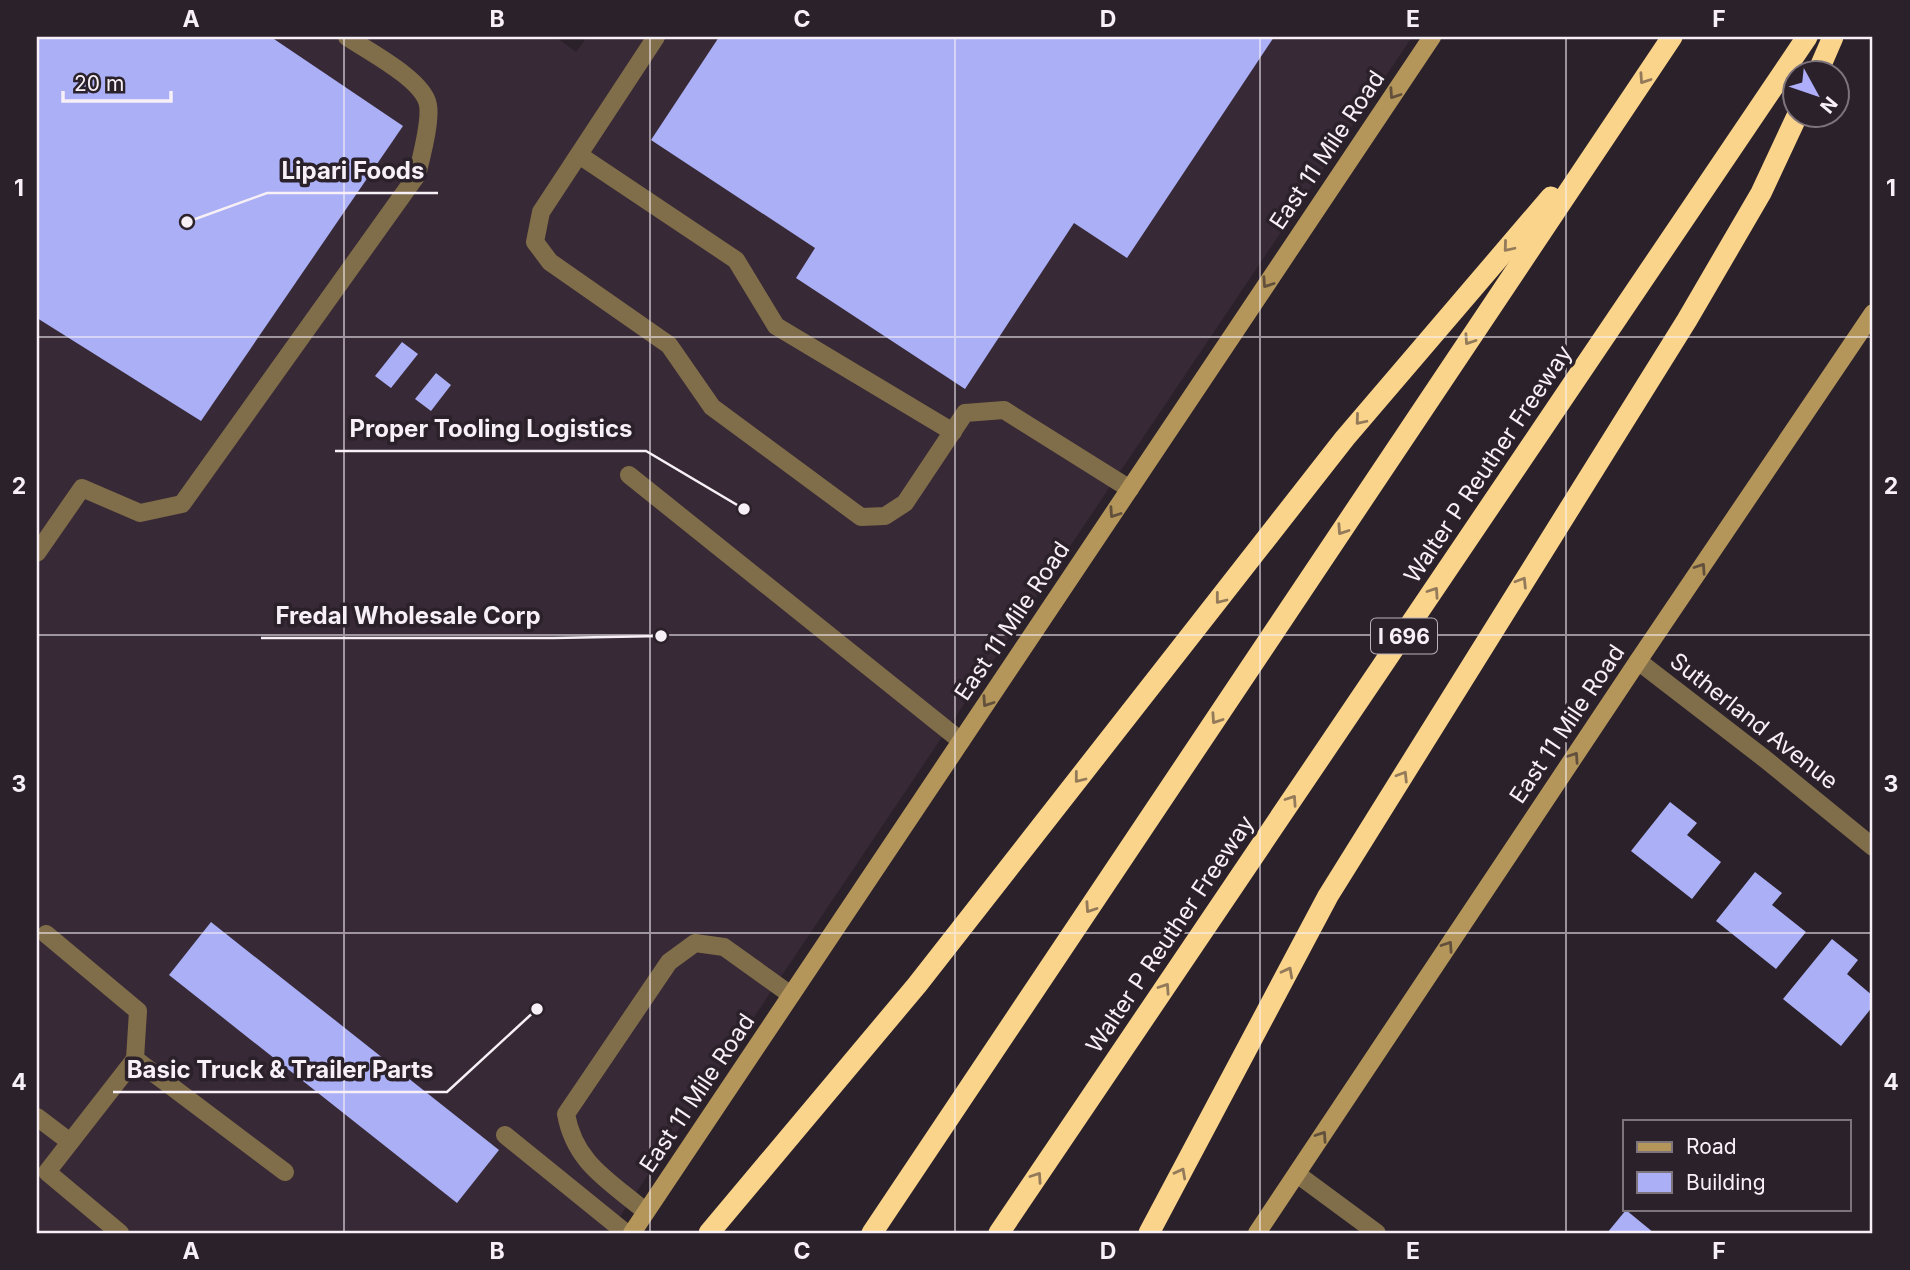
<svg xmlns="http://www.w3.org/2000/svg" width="1910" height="1270" font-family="Inter,sans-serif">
<rect width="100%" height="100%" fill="#2b212a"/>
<!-- built -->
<path fill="#372936" d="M37,37h519l20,15 11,-15h825l-803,1196h-572z"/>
<!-- building -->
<g fill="#abaff6">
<path d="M37,37h234l132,89 -202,295 -164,-103z"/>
<path d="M719,37h555l-147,221 -53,-35 -109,166 -169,-111 19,-30 -164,-108z"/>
<path d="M402,342l16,12 -27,34 -16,-12z"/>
<path d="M436,373l15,12 -20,26 -16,-12z"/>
<path d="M1670,802l27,21 -10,12 34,27 -29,37 -61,-48z"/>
<path d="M1755,872l27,21 -10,12 34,27 -30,37 -60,-48z"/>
<path d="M211,922l288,228 -42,53 -288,-228z"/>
<path d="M1832,939l26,21 -11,14 26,22v10l-32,40 -58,-47z"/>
<path d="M1626,1210l28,23h-47z"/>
</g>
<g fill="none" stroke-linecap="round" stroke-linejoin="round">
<!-- lane -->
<g stroke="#806d49" stroke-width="18">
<path d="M656,37l-115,175 -6,30 15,20 119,83 43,62 149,110 24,-1 20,-13 60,-90 39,-3 126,79"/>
<path d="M579,155l157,105 40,66 177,106"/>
<path d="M629,475l332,266"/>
<path d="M37,553l45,-65 58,25 42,-9 235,-329c4,-17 14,-53 11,-70 -4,-25 -60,-54 -81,-68"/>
<path d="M46,934l92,77 -3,48"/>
<path d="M37,1117l33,25"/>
<path d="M505,1135l121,98"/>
<path d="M646,1212c-36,-31 -71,-48 -80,-98l103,-152 26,-19 29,4 67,48"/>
<path d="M120,1233l-73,-61 88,-113 150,113"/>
</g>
<!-- street -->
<g stroke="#806d49" stroke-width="18">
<path d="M1638,661l127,98 108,88"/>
<path d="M1297,1174l80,59"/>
</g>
<!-- secondary -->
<g stroke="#b4965a" stroke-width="18">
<path d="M632,1233l800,-1196"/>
<path d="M1257,1233l381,-572 235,-348"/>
</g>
<!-- highway -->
<g stroke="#fad48a" stroke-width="21">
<path d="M1817,74l16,-37"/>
<path d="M709,1233l208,-248 428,-547 206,-241"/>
<path d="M872,1233l800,-1196"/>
<path d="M999,1233l808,-1196"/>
<path d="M1149,1233l179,-337 359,-576 74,-127 36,-77"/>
</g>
</g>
<!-- one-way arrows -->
<defs><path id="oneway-chevron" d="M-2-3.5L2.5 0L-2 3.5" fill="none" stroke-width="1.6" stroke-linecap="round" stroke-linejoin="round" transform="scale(1.75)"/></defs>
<g stroke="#927a5a">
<use href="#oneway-chevron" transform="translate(1644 79) rotate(124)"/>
<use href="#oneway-chevron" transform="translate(1508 247) rotate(130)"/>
<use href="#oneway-chevron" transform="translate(1469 340) rotate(124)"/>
<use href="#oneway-chevron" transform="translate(1360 420) rotate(130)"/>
<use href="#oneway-chevron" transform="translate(1342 530) rotate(124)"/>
<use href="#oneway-chevron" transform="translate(1522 582) rotate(-58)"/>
<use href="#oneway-chevron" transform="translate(1434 592) rotate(-56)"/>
<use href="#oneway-chevron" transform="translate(1220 599) rotate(128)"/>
<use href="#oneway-chevron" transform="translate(1216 719) rotate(124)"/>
<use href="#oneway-chevron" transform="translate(1403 776) rotate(-58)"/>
<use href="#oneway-chevron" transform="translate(1079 778) rotate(128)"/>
<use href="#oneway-chevron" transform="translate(1292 800) rotate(-56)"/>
<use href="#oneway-chevron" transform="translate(1090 908) rotate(124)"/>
<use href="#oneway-chevron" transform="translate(1288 972) rotate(-62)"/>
<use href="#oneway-chevron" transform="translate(1165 988) rotate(-56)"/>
<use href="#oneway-chevron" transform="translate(1181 1173) rotate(-62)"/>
<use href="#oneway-chevron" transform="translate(1037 1177) rotate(-56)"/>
</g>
<g stroke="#62503d">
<use href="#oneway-chevron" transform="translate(1394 94) rotate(124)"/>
<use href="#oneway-chevron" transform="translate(1267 283) rotate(124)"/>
<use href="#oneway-chevron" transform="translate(1114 513) rotate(124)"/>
<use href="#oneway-chevron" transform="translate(1701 568) rotate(-56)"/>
<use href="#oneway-chevron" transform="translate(987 702) rotate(124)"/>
<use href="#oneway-chevron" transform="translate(1574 757) rotate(-56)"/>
<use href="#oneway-chevron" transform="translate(1448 946) rotate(-56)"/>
<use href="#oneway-chevron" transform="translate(1322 1136) rotate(-56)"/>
</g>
<!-- grid -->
<path fill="none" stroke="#f7f0f6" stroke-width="2" stroke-opacity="0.55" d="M344,37v1196M650,37v1196M955,37v1196M1260,37v1196M1566,37v1196M37,337h1836M37,635h1836M37,933h1836"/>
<g text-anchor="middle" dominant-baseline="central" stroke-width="7" stroke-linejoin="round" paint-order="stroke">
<!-- shield labels -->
<rect fill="#2b212a" stroke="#bab2b9" stroke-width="2" x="1371" y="618.5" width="66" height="35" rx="5"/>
<g font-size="21" font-weight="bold" fill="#f7f0f6">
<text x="1404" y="636">I 696</text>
</g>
<!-- street labels -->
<g font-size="23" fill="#f7f0f6" stroke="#2b212a">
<text transform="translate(1327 150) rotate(-56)">East 11 Mile Road</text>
<text transform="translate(1488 464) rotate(-56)">Walter P Reuther Freeway</text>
<text transform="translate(1012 621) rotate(-56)">East 11 Mile Road</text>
<text transform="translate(1754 721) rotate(38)">Sutherland Avenue</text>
<text transform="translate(1567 724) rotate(-56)">East 11 Mile Road</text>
<text transform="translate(1170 934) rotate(-56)">Walter P Reuther Freeway</text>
<text transform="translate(697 1093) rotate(-56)">East 11 Mile Road</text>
</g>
</g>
<!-- callouts -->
<path fill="none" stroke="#f7f0f6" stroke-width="2.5" d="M187 222L267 193H438M744 509L646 451H335M661 636L554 638H261M537 1009L447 1092H113"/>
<g fill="#f7f0f6" stroke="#2b212a" stroke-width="2.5">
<circle cx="187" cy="222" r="7"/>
<circle cx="744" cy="509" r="7"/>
<circle cx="661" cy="636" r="7"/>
<circle cx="537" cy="1009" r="7"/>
</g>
<g font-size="24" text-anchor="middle" font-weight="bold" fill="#f7f0f6" stroke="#2b212a" stroke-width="7" stroke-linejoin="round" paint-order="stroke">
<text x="353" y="179">Lipari Foods</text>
<text x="491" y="437">Proper Tooling Logistics</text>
<text x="408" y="624">Fredal Wholesale Corp</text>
<text x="280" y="1078">Basic Truck &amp; Trailer Parts</text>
</g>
<!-- border -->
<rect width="1910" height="1270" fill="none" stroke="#2b212a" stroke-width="77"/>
<!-- legend -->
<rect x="1623" y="1120" width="228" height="91" fill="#2b212a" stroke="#7d747c" stroke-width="2"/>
<rect x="1637" y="1142" width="35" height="10" fill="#b4965a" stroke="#7d747c" stroke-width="2"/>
<text x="1686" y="1154" font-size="21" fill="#f7f0f6">Road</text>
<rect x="1637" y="1172" width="35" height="21" fill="#abaff6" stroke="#7d747c" stroke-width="2"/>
<text x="1686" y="1190" font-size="21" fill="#f7f0f6">Building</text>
<!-- north arrow -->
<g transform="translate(1816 94) rotate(130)"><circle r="33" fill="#2b212a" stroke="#7d747c" stroke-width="2"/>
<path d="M0-5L12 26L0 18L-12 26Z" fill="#aeaefb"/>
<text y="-10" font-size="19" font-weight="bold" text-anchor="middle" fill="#f7f0f6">N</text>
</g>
<!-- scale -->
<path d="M63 91v10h108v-10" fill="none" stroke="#f7f0f6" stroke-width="3.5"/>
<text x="74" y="91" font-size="21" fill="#f7f0f6" stroke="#2b212a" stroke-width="5" paint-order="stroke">20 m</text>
<rect x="38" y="38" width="1833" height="1194" fill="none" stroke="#f7f0f6" stroke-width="2.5"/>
<g font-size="23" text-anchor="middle" font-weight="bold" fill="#f7f0f6">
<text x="191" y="27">A</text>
<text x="497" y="27">B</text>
<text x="802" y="27">C</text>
<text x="1108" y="27">D</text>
<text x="1413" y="27">E</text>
<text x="1719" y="27">F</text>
<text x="19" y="196">1</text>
<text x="1891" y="196">1</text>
<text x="19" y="494">2</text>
<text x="1891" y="494">2</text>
<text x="19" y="792">3</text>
<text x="1891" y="792">3</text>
<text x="19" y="1090">4</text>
<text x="1891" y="1090">4</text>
<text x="191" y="1259">A</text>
<text x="497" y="1259">B</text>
<text x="802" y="1259">C</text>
<text x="1108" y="1259">D</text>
<text x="1413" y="1259">E</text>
<text x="1719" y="1259">F</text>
</g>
</svg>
